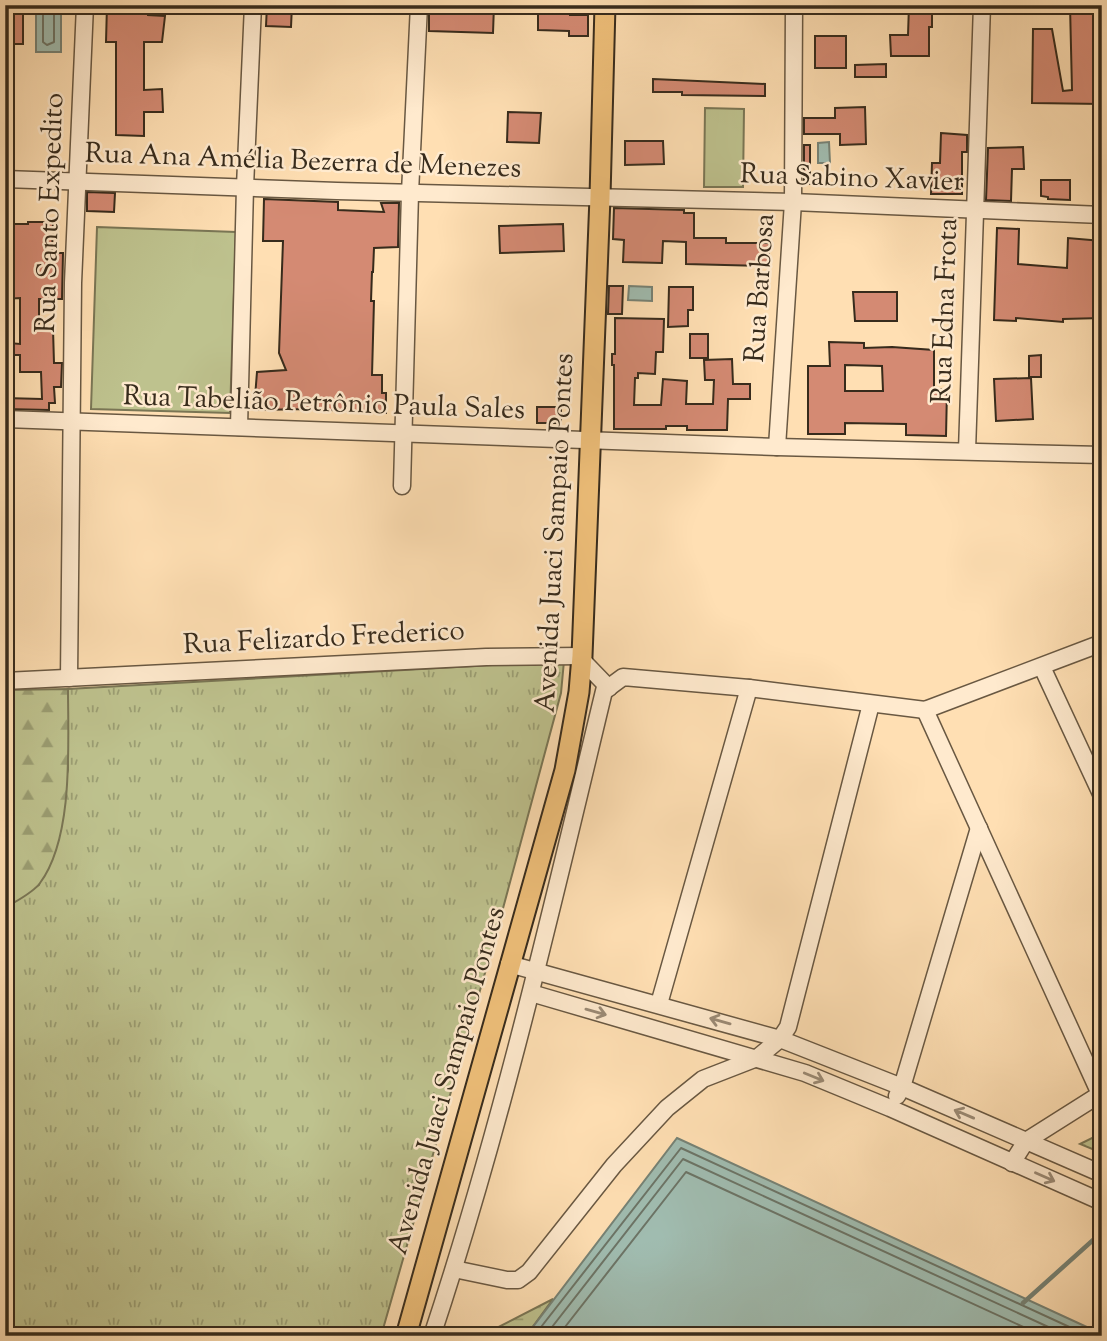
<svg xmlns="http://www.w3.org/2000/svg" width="1107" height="1341" font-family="'Sorts Mill Goudy',serif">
<defs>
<pattern id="grass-tufts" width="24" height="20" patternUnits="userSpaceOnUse" patternTransform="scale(1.75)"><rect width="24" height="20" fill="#bec28e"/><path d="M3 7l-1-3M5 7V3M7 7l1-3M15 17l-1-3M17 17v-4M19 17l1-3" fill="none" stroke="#9b9e73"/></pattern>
<pattern id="forest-firs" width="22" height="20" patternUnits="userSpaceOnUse" patternTransform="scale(1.75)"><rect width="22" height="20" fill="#bec28e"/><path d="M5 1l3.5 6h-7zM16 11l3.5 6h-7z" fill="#9b9e73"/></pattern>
<pattern id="wetland-marsh" width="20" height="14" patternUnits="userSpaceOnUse" patternTransform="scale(1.75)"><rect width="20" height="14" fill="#bec28e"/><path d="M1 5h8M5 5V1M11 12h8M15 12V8" fill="none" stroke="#9b9e73"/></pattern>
</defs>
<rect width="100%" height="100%" fill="#ffdfb3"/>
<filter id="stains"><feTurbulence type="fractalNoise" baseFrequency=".00286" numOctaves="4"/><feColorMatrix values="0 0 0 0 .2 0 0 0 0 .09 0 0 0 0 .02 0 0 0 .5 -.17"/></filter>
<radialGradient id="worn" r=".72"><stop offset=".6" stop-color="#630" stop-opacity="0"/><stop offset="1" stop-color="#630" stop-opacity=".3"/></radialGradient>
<!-- grass -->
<g fill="url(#grass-tufts)" stroke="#7a7655" stroke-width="2">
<path d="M564,661l-3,32 -66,245 -114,398h-376v-428l34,-23 29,-115v-81z"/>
<path d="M1102,1133v20l-22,-9z"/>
</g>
<!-- forest -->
<path fill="url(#forest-firs)" stroke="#7a7655" stroke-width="2" d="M68,689c0,55 6,148 -28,194 -7,10 -24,18 -35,25v-218z"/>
<!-- wetland -->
<path fill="url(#wetland-marsh)" stroke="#7a7655" stroke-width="2" d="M553,1299l-27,37h-45z"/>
<!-- garden -->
<g fill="#bec28e" stroke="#7a7655" stroke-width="2">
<path d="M705,108l39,1 -1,78h-39z"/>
<path d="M97,227l139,5 -6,181 -139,-4z"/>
</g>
<!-- water -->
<g fill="#a0bcb0" stroke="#768275" stroke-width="2">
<rect x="36" y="5" width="25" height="47"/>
<path d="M829,142l1,21h-12v-20z"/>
<path d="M629,286l23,1v14l-24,-1z"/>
<path d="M677,1138l425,196v2h-576z"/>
</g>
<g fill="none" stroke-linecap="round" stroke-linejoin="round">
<!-- shore -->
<g stroke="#6c7466" stroke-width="2">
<path d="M43,5v37l4,3 7,-3v-37"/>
<path d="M534,1336l147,-188 408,188"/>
<path d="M545,1336l138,-177 385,177"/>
<path d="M558,1336l128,-164 357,164"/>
</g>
<!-- stream -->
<path stroke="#768275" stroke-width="4.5" d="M1023,1303l79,-71"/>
</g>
<!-- building -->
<g fill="#d48a73" stroke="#372b1c" stroke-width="2" fill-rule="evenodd">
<rect x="5" y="5" width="18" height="39"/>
<path d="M107,5h40l1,10 17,1 -3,26h-18v48l18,-1 1,23h-19v24l-28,-1v-93h-10z"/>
<path d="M267,5h25l-1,22 -25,-1z"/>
<path d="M440,5h54l-1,28 -64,-2v-19h11z"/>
<path d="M538,5h32v10h18v21h-19v-5l-31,-1z"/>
<path d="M909,5h23v22h-3v29h-38l-1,-21h18z"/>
<path d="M1070,5h32v99l-70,-1 1,-74h19l11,62 9,-1z"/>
<rect x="815" y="36" width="31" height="32"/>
<path d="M886,64v13h-31v-12z"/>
<path d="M653,79l112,5v12l-83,-1v-3h-29z"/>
<path d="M865,107l1,37 -26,1v-11h-36v-16h31v-10z"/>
<path d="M508,112l33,1 -2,30 -32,-1z"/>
<path d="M941,133l26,2v17h-5v42h-31l1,-31h8z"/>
<path d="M625,141h38l1,23 -39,1z"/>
<rect x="804" y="145" width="6" height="39"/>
<path d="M1023,147l1,22h-12l-1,32 -25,-1 2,-52z"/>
<path d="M1041,180h29v20l-22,-1v-2l-7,-1z"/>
<path d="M87,192l28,1 -1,19 -27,-1z"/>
<path d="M264,199l74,3v8l46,2 -3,-9h18l-1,44 -24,1 -1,24h-1l-1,29h3l-2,74h10v18h4v20l-76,-4 -56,1 3,-38 29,-2 -7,-17 4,-112h-20z"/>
<path d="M614,208l70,2v3h10v25h32v5h43v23l-83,-2v-22l-23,-1 -1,22 -39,-1 1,-22 -11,-1z"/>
<path d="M28,222h25l-1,31h11l-1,46h-23v30h14l1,34h8l-1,24h-7l1,16h-6v7l-44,-1v-11l37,1 -1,-27h-21v-17h-11v-12l11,1v-46l-15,1 2,-75h21z"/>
<path d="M563,224l1,27 -64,2 -1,-27z"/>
<path d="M997,228l22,1 -1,35 49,4 1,-30 34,3v77l-39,1v3l-47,-4v3l-22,-1z"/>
<path d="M609,286h14l-1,28h-14z"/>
<path d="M669,287h24v23h-5v16l-20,1z"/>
<path d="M853,292h44v29h-42z"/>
<path d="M615,318l49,1 -1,33h-7l-1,22 -17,-1v5h-3l-1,27h27l2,-26 24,2 -1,23h27l1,-24h-9l-1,-20 28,-1 1,25h17v15h-22l-1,31h-40v-4h-21v3h-52v-64h-2v-11h3z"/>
<rect x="690" y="334" width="18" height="24"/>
<path d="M829,342l35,1v5l28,-1 42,3v39l13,1 -1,46 -40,-1v-11l-61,-1v11h-37v-68h22zM845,365l37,1 1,25h-38z"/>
<path d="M1041,355v22h-12v-21z"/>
<path d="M1031,378l2,41 -37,2 -2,-42z"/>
<rect x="537" y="407" width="24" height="16"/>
</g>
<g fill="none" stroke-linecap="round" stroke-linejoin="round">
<!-- minor casing -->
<g stroke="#695842" stroke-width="19">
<g id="minor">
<path d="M5,179l332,12 456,11 309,13"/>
<path d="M5,419l772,28 325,8"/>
<path d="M239,427l6,-240 8,-182"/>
<path d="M777,447l16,-245 1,-197"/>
<path d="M967,451l15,-446"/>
<path d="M402,486l8,-293 9,-188"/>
<path d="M582,660l27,28"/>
<path d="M1042,667l60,129"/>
<path d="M69,678l4,-395 12,-278"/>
<path d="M5,681l481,-24 96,-1"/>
<path d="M925,710l175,384"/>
<path d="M509,964l271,75 122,48 200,87"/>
<path d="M531,993l274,80 85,35 212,94"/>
<path d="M659,1004l90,-316"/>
<path d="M897,1096l5,-9 77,-259"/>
<path d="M1012,1163l14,-22 76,-48"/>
<path d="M454,1269l53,11h11l11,-8 85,-107 53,-57 36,-29 54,-21 23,-19 8,-12 83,-323"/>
<path d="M432,1336c70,-211 120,-429 172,-645l19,-14 126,11 176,22 177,-67"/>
</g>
</g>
<!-- major casing -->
<g stroke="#372b1c" stroke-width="23">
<path id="major" d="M406,1336l159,-566 14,-78 3,-36 18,-459 5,-192"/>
</g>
<!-- minor -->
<use href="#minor" stroke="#ffeace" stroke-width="16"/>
<!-- major -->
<use href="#major" stroke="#f0c07a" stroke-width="19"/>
</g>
<!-- one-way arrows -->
<defs><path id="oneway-shaft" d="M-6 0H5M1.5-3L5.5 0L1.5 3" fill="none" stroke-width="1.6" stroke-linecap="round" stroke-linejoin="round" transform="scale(1.75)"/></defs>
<g stroke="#9b8a75">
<use href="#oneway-shaft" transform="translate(596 1012) rotate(16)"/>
<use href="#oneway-shaft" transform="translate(720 1021) rotate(-164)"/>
<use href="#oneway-shaft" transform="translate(814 1077) rotate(22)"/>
<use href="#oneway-shaft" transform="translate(964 1114) rotate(-157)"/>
<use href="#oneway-shaft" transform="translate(1045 1177) rotate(24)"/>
</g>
<g text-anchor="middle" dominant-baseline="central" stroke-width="5" stroke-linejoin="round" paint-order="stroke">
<!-- street labels -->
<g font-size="28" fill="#372b1c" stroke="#ffeace">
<text transform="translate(303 162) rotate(2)">Rua Ana Amélia Bezerra de Menezes</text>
<text transform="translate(852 179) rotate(2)">Rua Sabino Xavier</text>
<text transform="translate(51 213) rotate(-88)">Rua Santo Expedito</text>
<text transform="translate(761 288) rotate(-86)">Rua Barbosa</text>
<text transform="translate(946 311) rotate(-88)">Rua Edna Frota</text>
<text transform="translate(324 404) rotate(2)">Rua Tabelião Petrônio Paula Sales</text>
<text transform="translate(556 533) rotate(-87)">Avenida Juaci Sampaio Pontes</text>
<text transform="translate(324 639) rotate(-3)">Rua Felizardo Frederico</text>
<text transform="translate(448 1081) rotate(-74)">Avenida Juaci Sampaio Pontes</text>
</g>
</g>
<!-- margin -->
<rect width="1107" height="1341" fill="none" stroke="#ffdfb3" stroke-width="28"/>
<rect x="7" y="7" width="1093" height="1327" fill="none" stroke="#372b1c" stroke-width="3.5"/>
<rect x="14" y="14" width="1079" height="1313" fill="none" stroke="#372b1c" stroke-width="2"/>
<rect width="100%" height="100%" filter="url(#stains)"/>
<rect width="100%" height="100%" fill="url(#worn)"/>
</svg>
